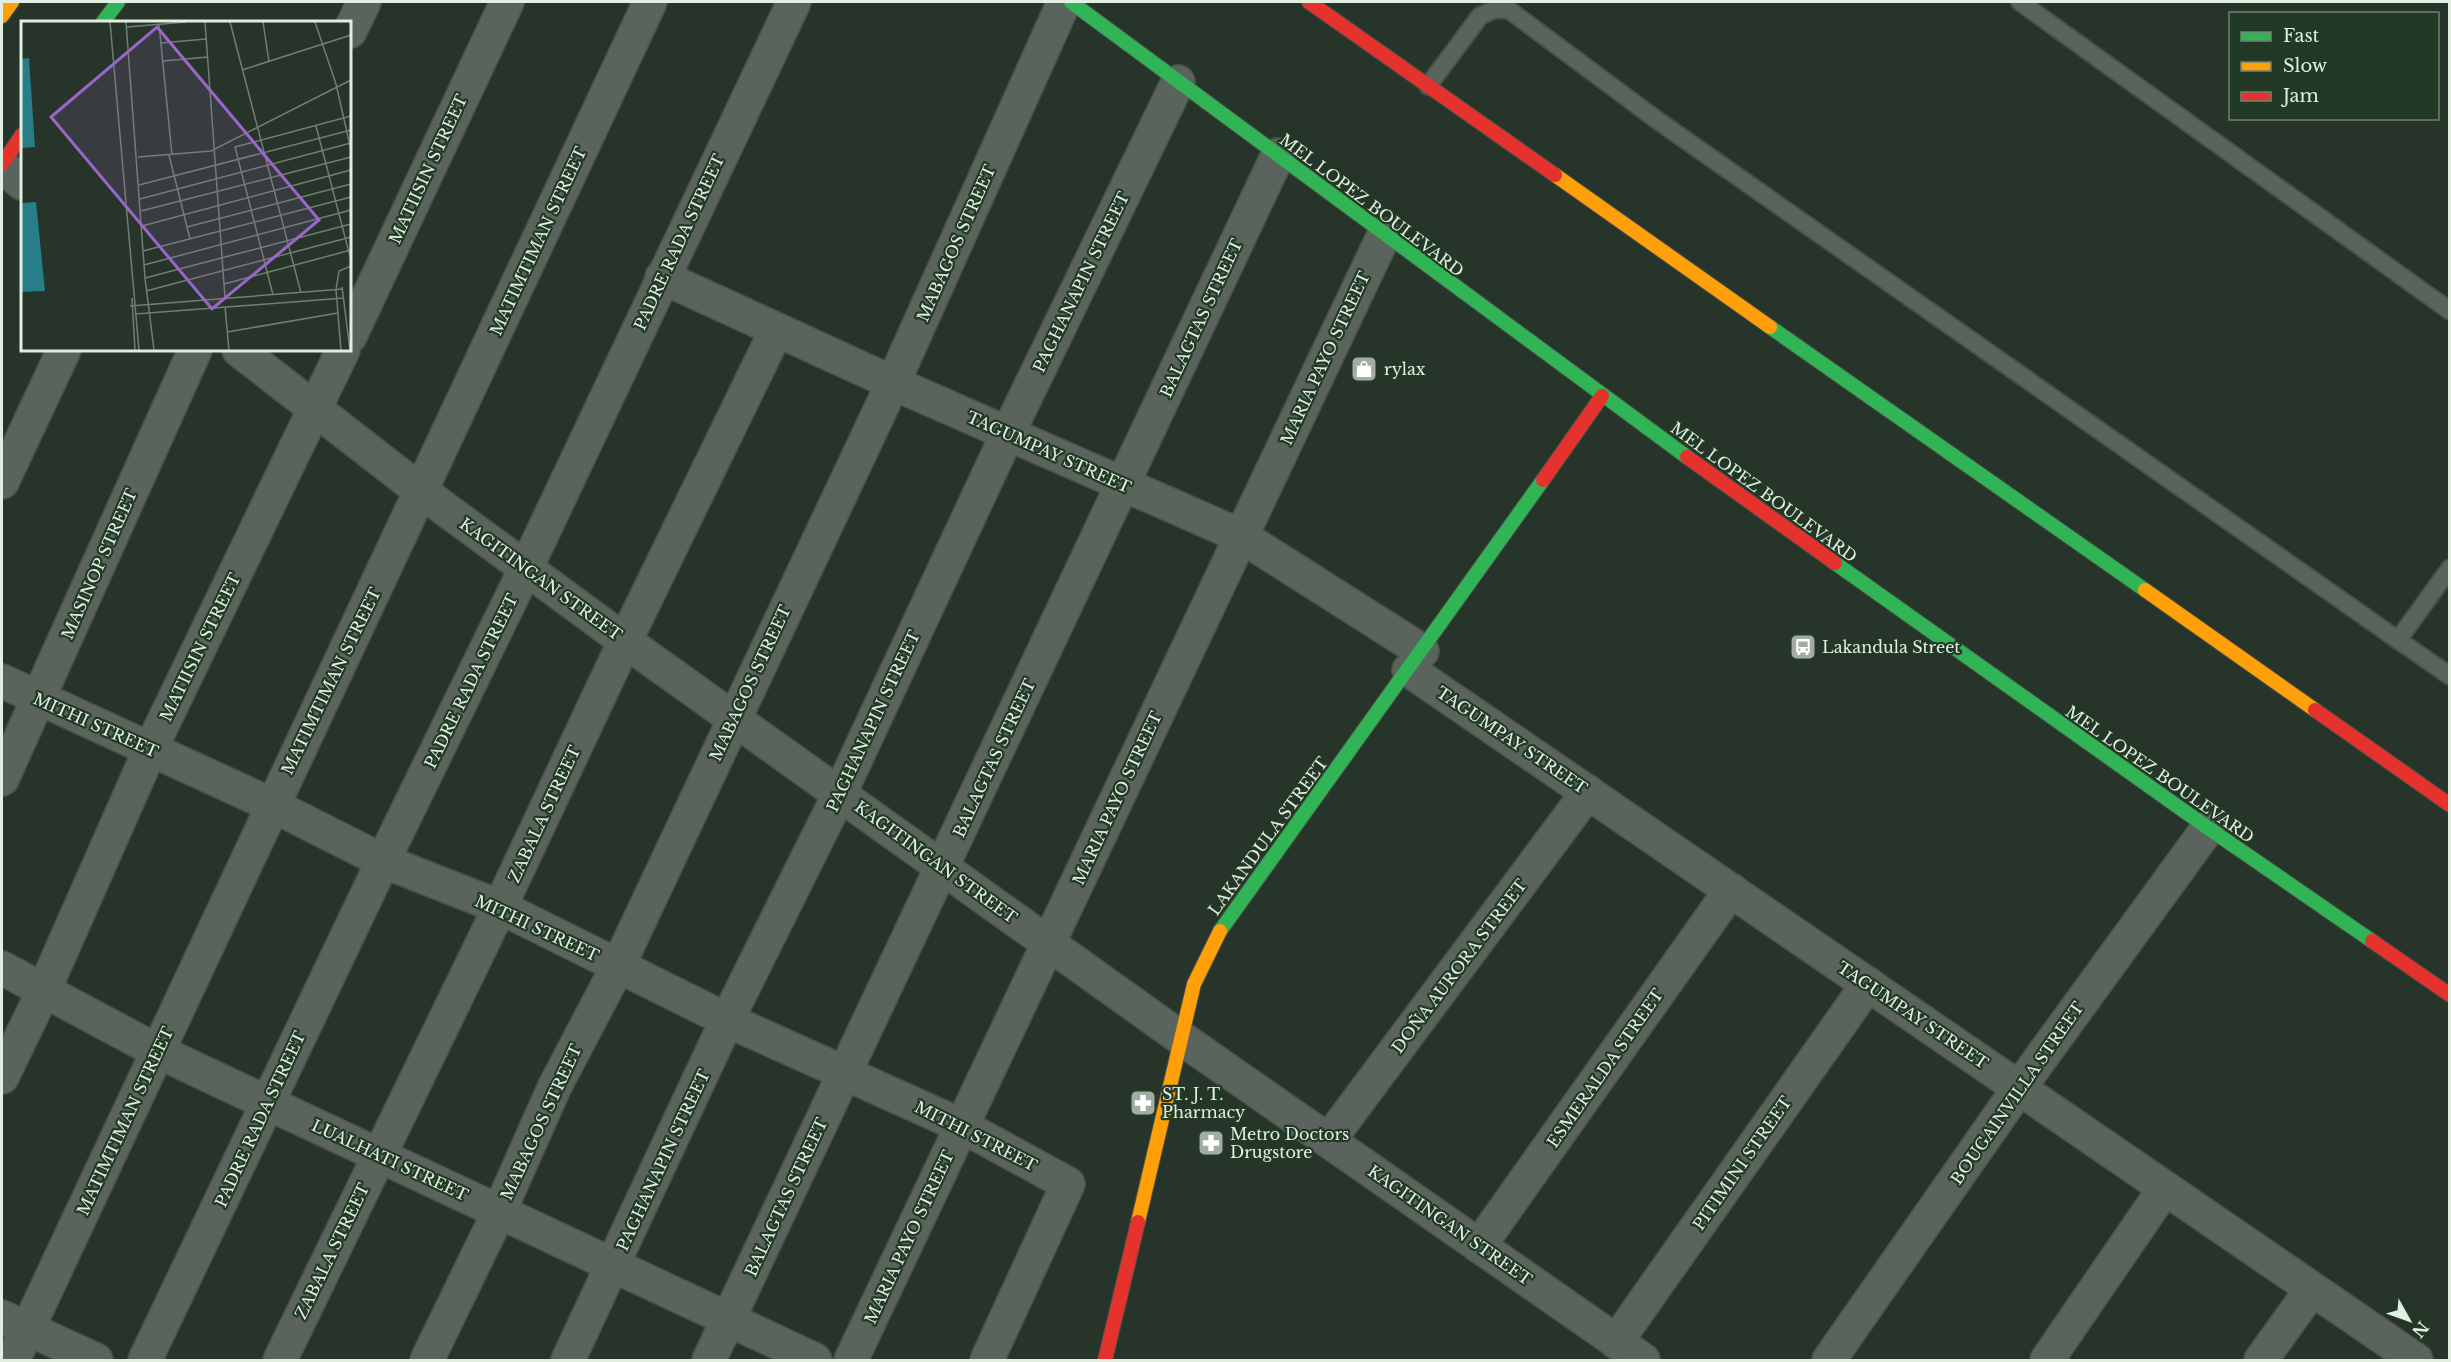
<svg xmlns="http://www.w3.org/2000/svg" width="2451" height="1362" font-family="'Libre Baskerville',serif">
<rect width="100%" height="100%" fill="#273429"/>
<g fill="none" stroke-linecap="round" stroke-linejoin="round">
<!-- lane casing -->
<g stroke="#475148" stroke-width="20">
<g id="lane">
<path d="M2020,2l430,309"/>
<path d="M1428,86l52,-70 16,-7 13,1 148,110 741,520 52,-72"/>
<path d="M2398,640l52,36"/>
</g>
</g>
<!-- street casing -->
<g stroke="#475148" stroke-width="36">
<g id="street">
<path d="M350,31l14,-29"/>
<path d="M2,166l20,17"/>
<path d="M662,277l231,106 348,153 181,115"/>
<path d="M350,336l157,-334"/>
<path d="M239,350l183,142 203,149 556,397 462,322"/>
<path d="M2,482l62,-132"/>
<path d="M1409,670l1007,690"/>
<path d="M2,681l270,124 111,56 117,46 227,113 235,106 106,58 -81,176"/>
<path d="M2,779l193,-429"/>
<path d="M2,968l155,83 658,309"/>
<path d="M2,1077l42,-87 106,-240 193,-400"/>
<path d="M1329,1140l259,-348"/>
<path d="M1479,1246l252,-356"/>
<path d="M2,1317l94,43"/>
<path d="M1616,1342l252,-358"/>
<path d="M13,1360l637,-1358"/>
<path d="M145,1360l238,-499 143,-293 268,-566"/>
<path d="M280,1360l220,-453 125,-266 151,-310"/>
<path d="M427,1360l72,-148 56,-126 63,-120 275,-583 171,-381"/>
<path d="M568,1360l159,-340 113,-227 168,-360 170,-351"/>
<path d="M709,1360l569,-1205"/>
<path d="M851,1360l533,-1125"/>
<path d="M1829,1360l190,-272 189,-260"/>
<path d="M2047,1360l118,-172"/>
<path d="M2261,1360l51,-71"/>
</g>
</g>
<!-- fast casing -->
<g stroke="#475148" stroke-width="16">
<g id="fast">
<path d="M1071,2l616,455"/>
<path d="M103,22l15,-20"/>
<path d="M1770,327l375,263"/>
<path d="M1835,563l373,265 164,113"/>
<path d="M1220,931l323,-451"/>
</g>
</g>
<!-- slow casing -->
<g stroke="#475148" stroke-width="16">
<g id="slow">
<path d="M2,16l10,-14"/>
<path d="M1555,175l215,152"/>
<path d="M2145,590l170,120"/>
<path d="M1138,1222l56,-238 26,-53"/>
</g>
</g>
<!-- jam casing -->
<g stroke="#475148" stroke-width="16">
<g id="jam">
<path d="M1309,2l246,173"/>
<path d="M2,164l20,-29"/>
<path d="M1687,457l148,106"/>
<path d="M1543,480l59,-84"/>
<path d="M2315,710l135,95"/>
<path d="M2372,941l78,54"/>
<path d="M1105,1360l33,-138"/>
</g>
</g>
<!-- lane -->
<use href="#lane" stroke="#5a645c" stroke-width="16"/>
<!-- street -->
<use href="#street" stroke="#5a645c" stroke-width="33"/>
<!-- fast -->
<use href="#fast" stroke="#30b455" stroke-width="14"/>
<!-- slow -->
<use href="#slow" stroke="#ff9f0a" stroke-width="14"/>
<!-- jam -->
<use href="#jam" stroke="#e5322d" stroke-width="14"/>
</g>
<!-- icons -->
<defs>
<g id="shop-square" transform="scale(1.35)"><rect x="-9" y="-9" width="18" height="18" rx="4" fill="#a0aea1" stroke="#223925"/><path d="M-5-2.5h2.3a2.7 3.5 0 0 1 5.4 0H5L5.5 6h-11ZM-1.5-2.5h3a1.5 2.3 0 0 0-3 0Z" fill="#fff"/></g>
<g id="bus-square" transform="scale(1.35)"><rect x="-9" y="-9" width="18" height="18" rx="4" fill="#a0aea1" stroke="#223925"/><path d="M-5-6H5V4H4V6H2V4H-2V6H-4V4H-5ZM-3.5-4V0h7V-4ZM-3.5 1.2v1.5H-2V1.2ZM2 1.2v1.5H3.5V1.2Z" fill="#fff"/></g>
<g id="pharmacy-square" transform="scale(1.35)"><rect x="-9" y="-9" width="18" height="18" rx="4" fill="#a0aea1" stroke="#223925"/><path d="M-2-6h4v4h4v4h-4v4h-4v-4h-4v-4h4Z" fill="#fff"/></g>
</defs>
<g fill-rule="evenodd">
<use href="#shop-square" x="1364" y="369"/>
<use href="#bus-square" x="1803" y="647"/>
<use href="#pharmacy-square" x="1143" y="1103"/>
<use href="#pharmacy-square" x="1211" y="1143"/>
</g>
<g text-anchor="middle" dominant-baseline="central" stroke-width="4.5" stroke-linejoin="round" paint-order="stroke">
<!-- street labels -->
<g font-size="16" fill="#e1efe2" stroke="#223925">
<text transform="translate(428 169) rotate(-65)">MATIISIN STREET</text>
<text transform="translate(1372 205) rotate(37)">MEL LOPEZ BOULEVARD</text>
<text transform="translate(538 241) rotate(-65)">MATIMTIMAN STREET</text>
<text transform="translate(679 242) rotate(-65)">PADRE RADA STREET</text>
<text transform="translate(956 243) rotate(-66)">MABAGOS STREET</text>
<text transform="translate(1081 282) rotate(-64)">PAGHANAPIN STREET</text>
<text transform="translate(1201 318) rotate(-65)">BALAGTAS STREET</text>
<text transform="translate(1325 358) rotate(-65)">MARIA PAYO STREET</text>
<text transform="translate(1049 452) rotate(24)">TAGUMPAY STREET</text>
<text transform="translate(1764 492) rotate(36)">MEL LOPEZ BOULEVARD</text>
<text transform="translate(99 564) rotate(-66)">MASINOP STREET</text>
<text transform="translate(541 579) rotate(36)">KAGITINGAN STREET</text>
<text transform="translate(200 647) rotate(-64)">MATIISIN STREET</text>
<text transform="translate(331 681) rotate(-64)">MATIMTIMAN STREET</text>
<text transform="translate(471 681) rotate(-64)">PADRE RADA STREET</text>
<text transform="translate(750 683) rotate(-65)">MABAGOS STREET</text>
<text transform="translate(873 721) rotate(-65)">PAGHANAPIN STREET</text>
<text transform="translate(96 725) rotate(24)">MITHI STREET</text>
<text transform="translate(1512 740) rotate(34)">TAGUMPAY STREET</text>
<text transform="translate(994 758) rotate(-65)">BALAGTAS STREET</text>
<text transform="translate(2160 774) rotate(35)">MEL LOPEZ BOULEVARD</text>
<text transform="translate(1117 798) rotate(-65)">MARIA PAYO STREET</text>
<text transform="translate(544 814) rotate(-65)">ZABALA STREET</text>
<text transform="translate(1268 836) rotate(-54)">LAKANDULA STREET</text>
<text transform="translate(936 862) rotate(36)">KAGITINGAN STREET</text>
<text transform="translate(537 928) rotate(25)">MITHI STREET</text>
<text transform="translate(1459 966) rotate(-53)">DOÑA AURORA STREET</text>
<text transform="translate(1913 1015) rotate(34)">TAGUMPAY STREET</text>
<text transform="translate(1605 1068) rotate(-55)">ESMERALDA STREET</text>
<text transform="translate(2017 1093) rotate(-55)">BOUGAINVILLA STREET</text>
<text transform="translate(260 1119) rotate(-65)">PADRE RADA STREET</text>
<text transform="translate(125 1121) rotate(-65)">MATIMTIMAN STREET</text>
<text transform="translate(541 1122) rotate(-65)">MABAGOS STREET</text>
<text transform="translate(976 1136) rotate(27)">MITHI STREET</text>
<text transform="translate(390 1160) rotate(25)">LUALHATI STREET</text>
<text transform="translate(663 1160) rotate(-65)">PAGHANAPIN STREET</text>
<text transform="translate(1742 1163) rotate(-55)">PITIMINI STREET</text>
<text transform="translate(786 1197) rotate(-65)">BALAGTAS STREET</text>
<text transform="translate(1450 1225) rotate(35)">KAGITINGAN STREET</text>
<text transform="translate(909 1237) rotate(-65)">MARIA PAYO STREET</text>
<text transform="translate(332 1251) rotate(-64)">ZABALA STREET</text>
</g>
<!-- poi labels -->
<g font-size="16" fill="#e1efe2" stroke="#223925" text-anchor="start">
<text x="1384" y="369">rylax</text>
<text x="1822" y="647">Lakandula Street</text>
<text x="1162" y="1094">ST. J. T.<tspan x="1162" dy="18">Pharmacy</tspan></text>
<text x="1230" y="1134">Metro Doctors<tspan x="1230" dy="18">Drugstore</tspan></text>
</g>
</g>
<!-- overview -->
<g transform="translate(21 21)">
<rect width="330" height="330" fill="#273429"/>
<path d="M8,37l6,89 -14,1v-89zM15,181l9,89 -24,1v-89z" fill="#267e89"/>
<path fill="none" stroke="#717f73" stroke-width="1.5" d="M89,1l29,328M105,1l19,256 9,72M184,1l20,276M209,1l71,271M242,1l6,40M294,1l21,62 15,66M138,3l13,131M106,6l59,-5M140,22l45,-4M142,40l45,-4M221,49l109,-35M295,105l35,134M148,134l21,84M117,136l73,-6 140,-71M118,164l212,-55M119,178l211,-56M120,190l210,-54M121,205l209,-56M166,206l164,-43M122,230l208,-54M123,244l207,-55M124,257l206,-54M203,263l127,-34M321,266l8,63M125,270l205,-54M252,274l-38,-148 116,-31M111,277l3,52M109,285l213,-17M204,286l4,43M114,293l209,-16M206,311l111,-19M320,329l-5,-60 3,-19 12,-5"/>
<path fill="#9a66ca" fill-opacity="0.15" stroke="#9a66ca" stroke-width="3" d="M136,6l162,193 -107,89 -161,-192z"/>
<rect width="330" height="330" fill="none" stroke="#e1efe2" stroke-width="3"/>
</g>
<!-- border -->
<rect width="2451" height="1362" fill="none" stroke="#e1efe2" stroke-width="6"/>
<!-- legend -->
<rect x="2229" y="12" width="210" height="108" fill="#223925" stroke="#6e8271" stroke-width="1.5"/>
<rect x="2241" y="32" width="30" height="9" fill="#30b455" stroke="#6e8271" stroke-width="1.5"/>
<text x="2283" y="42" font-size="18" fill="#e1efe2">Fast</text>
<rect x="2241" y="62" width="30" height="9" fill="#ff9f0a" stroke="#6e8271" stroke-width="1.5"/>
<text x="2283" y="72" font-size="18" fill="#e1efe2">Slow</text>
<rect x="2241" y="92" width="30" height="9" fill="#e5322d" stroke="#6e8271" stroke-width="1.5"/>
<text x="2283" y="102" font-size="18" fill="#e1efe2">Jam</text>
<!-- north arrow -->
<g transform="translate(2409 1320) rotate(130)" stroke="#223925" stroke-width="4.5" paint-order="stroke">
<path d="M0-4.5L10 22L0 15L-10 22Z" fill="#e1efe2"/>
<text y="-9" font-size="16" font-weight="bold" text-anchor="middle" fill="#e1efe2">N</text>
</g>
</svg>
